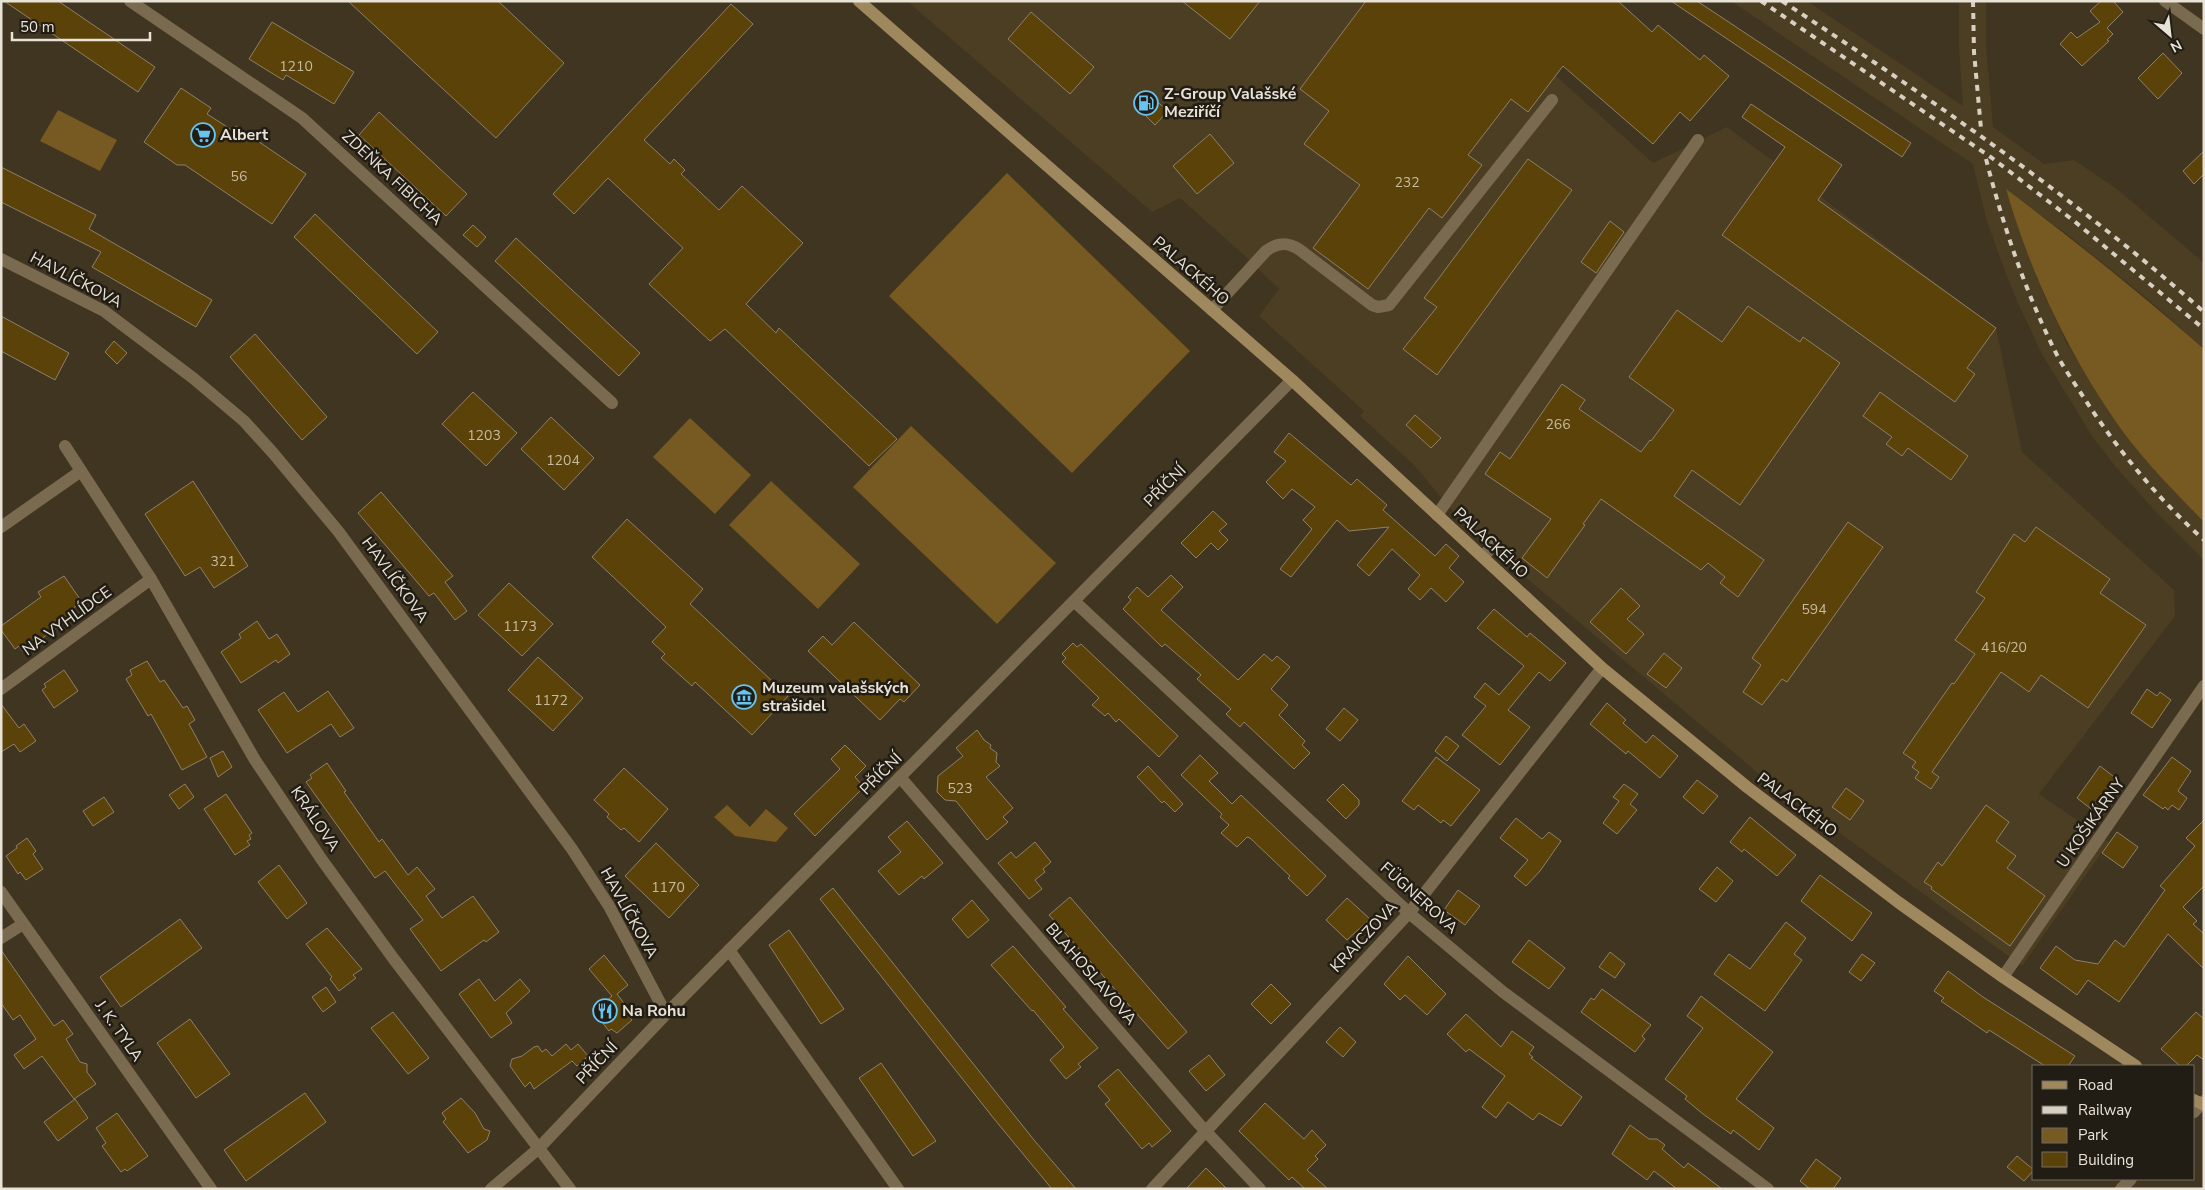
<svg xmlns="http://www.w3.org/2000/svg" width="2205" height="1190" font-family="'Nunito Sans',sans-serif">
<rect width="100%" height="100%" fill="#403521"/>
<!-- built -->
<g fill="#4c3e23">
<path d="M907,1h565l181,162 74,-36 269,201 26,124 152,138 1,26 -136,178 70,48 -87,124 -263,-192 -292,-246 -53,-63 -54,-49 4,-5 -105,-95 20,-27 -34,-33 -65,-58 -28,14z"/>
<path d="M1731,1h76l156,105 -4,-59v-46h27v45l7,81 51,37 30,-4 43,29 87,74v86l-55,-49 -85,-68 -58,-42 36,100 25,54 50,79 20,25 67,74v38l-48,-48 -41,-46 -21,-27 -51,-83 -26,-55 -14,-35 -17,-48 -13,-54z"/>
</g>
<!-- green -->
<g fill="#765a21">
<path d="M58,110l59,30 -17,31 -60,-30z"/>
<path d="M1007,173l183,178 -118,122 -183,-177z"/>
<path d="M2006,189c68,51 134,104 198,160v173c-31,-32 -63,-64 -88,-100 -49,-71 -86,-150 -110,-233z"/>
<path d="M690,418l61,57 -36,39 -62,-57z"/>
<path d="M911,426l145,137 -59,61 -144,-137z"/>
<path d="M771,481l89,83 -42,45 -89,-84z"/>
<path d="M727,805l23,22 16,-18 22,19 -12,14 -41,-6 -21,-19z"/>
</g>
<!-- building -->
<g fill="#5b4208" stroke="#8d806a">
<path d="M4,1h54l97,66 -17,25z"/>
<path d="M348,1h150l66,62 -68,75z"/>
<path d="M1182,1h78l-30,38z"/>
<path d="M1366,1h252l34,31 6,-7 42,35 4,-5 25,21 -39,45 -10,-9 -27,32 -90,-78 -35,46 -17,-13 -43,56 14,10 -40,53 -13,-10 -61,81 -55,-41 47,-63 -56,-41 25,-33 -29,-22z"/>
<path d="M1671,1h26l214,142 -9,14z"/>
<path d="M2101,1h12l10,11 -16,16 6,6 -6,6 2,1 -27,25 -22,-22 11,-12 6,6 23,-16 -10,-11z"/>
<path d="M731,4l22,20 -109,116 26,24 4,-5 11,11 -4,4 38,36 23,-24 61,57 -57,61 30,29 3,-5 118,111 -28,27 -144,-137 -15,12 -61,-57 34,-36 -75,-70 -34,36 -21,-20z"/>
<path d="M1031,12l63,55 -24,27 -62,-55z"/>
<path d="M272,22l82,50 -20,32 -48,-29 -3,5 -34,-21z"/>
<path d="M2163,53l19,20 -24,26 -20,-21z"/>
<path d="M181,88l30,20 -4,6 25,16 4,-4 70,48 -34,50 -87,-59h-8l-33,-23z"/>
<path d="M1146,92l22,19 -13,14 -20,-20z"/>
<path d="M1751,104l91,61 -24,35 178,128 -29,40 8,6 -20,28 -233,-167 63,-88 -43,-30z"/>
<path d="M379,112l88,82 -21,22 -87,-81z"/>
<path d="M1210,134l24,29 -37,31 -24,-28z"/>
<path d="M2204,151v23l-10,10 -11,-13z"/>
<path d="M1528,159l44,31 -135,185 -34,-26 34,-42 -13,-9z"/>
<path d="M1,167l95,48 -7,14 123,71 -16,27 -104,-60 9,-15 -100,-50z"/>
<path d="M315,214l123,118 -21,22 -123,-117z"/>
<path d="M1610,221l14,11 -28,41 -15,-11z"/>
<path d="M473,225l13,12 -9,10 -14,-12z"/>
<path d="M516,238l124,115 -21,23 -124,-115z"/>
<path d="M1748,306l52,36 3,-5 37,26 -100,142 -48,-35 -18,26 90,64 -26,37 -18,-14 5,-6 -17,-14 -7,7 -100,-71 -18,25 2,1 -38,53 -25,-20 29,-39 -66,-45 15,-22 10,7 52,-75 23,16 -6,9 62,43 9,-12 1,1 23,-31 -45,-33 48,-67 45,32z"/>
<path d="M1,316l68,37 -14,27 -54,-29z"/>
<path d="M255,334l72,83 -25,23 -72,-83z"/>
<path d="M114,341l13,12 -10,11 -12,-12z"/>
<path d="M473,392l44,41 -31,33 -44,-42z"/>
<path d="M1880,392l88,64 -17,24 -43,-32 -6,8 -16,-12 6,-7 -29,-21z"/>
<path d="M1415,415l26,23 -10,10 -25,-23z"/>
<path d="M551,417l43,41 -30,32 -43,-41z"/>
<path d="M1289,433l62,52 6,-6 30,26 -4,5 52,46 11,-12 13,12 -10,12 15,14 -18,20 -15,-14 -11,12 -12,-11 12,-14 -28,-26 -23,27 -12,-11 32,-38 -40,4 -12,-11 -46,57 -11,-8 32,-40 -9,-9 12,-13 -23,-18 -9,10 -17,-17 20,-21 -12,-9z"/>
<path d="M193,481l55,85 -34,22 -14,-21 -15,9 -40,-62z"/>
<path d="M381,492l72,84 -8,6 22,29 -12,9 -21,-27 -5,3 -71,-83z"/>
<path d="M1213,511l14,13 -8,7 9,9 -10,10 -7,-7 -15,15 -15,-15z"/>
<path d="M627,519l76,70 -13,15 98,92 -36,39 -57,-53 -3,4 -31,-28 4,-4 -13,-12 14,-15 -74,-70z"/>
<path d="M1848,522l35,25 -96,135 -5,-3 -20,26 -19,-13 18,-27 -9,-7z"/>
<path d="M2036,527l74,52 -10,14 46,32 -58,83 -47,-33 -12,17 -28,-20 -69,100 7,5 -8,12 -16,-11 4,-6 -7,-5 4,-5 -13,-9 49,-70 2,1 21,-30 -20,-14 30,-42 -9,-6 38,-58 11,8z"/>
<path d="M1171,575l12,12 -22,23 77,70 26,-26 8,7 5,-5 13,11 -19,22 17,16 -9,10 26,26 -3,4 8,8 -16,16 -50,-47 -4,5 -14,-13 5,-5 -34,-30 4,-4 -36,-31 -3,3 -39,-38 8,-9 -3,-3 9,-10 11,10z"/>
<path d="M64,576l18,26 -10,7 4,5 -53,38 -4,-6 -4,3 -14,-19v-4l40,-29 -3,-5z"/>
<path d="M509,583l44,41 -31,32 -44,-41z"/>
<path d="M1621,588l19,18 -13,13 17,15 -18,20 -36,-32z"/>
<path d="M1494,609l33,28 3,-4 36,30 -16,18 -11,-9 -31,38 22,17 -30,38 -38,-30 24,-29 -12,-9 11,-14 14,12 25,-29 -47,-38z"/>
<path d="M257,621l12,18 8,-5 13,20 -12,9 -2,-3 -35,23 -20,-31 20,-14 -2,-4z"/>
<path d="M854,622l66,63 -16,17 -4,-3 -20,21 -72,-69 15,-15 9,9z"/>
<path d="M1073,643l4,4 4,-3 97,92 -19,21 -40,-38 -3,3 -8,-9 -3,3 -13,-11 7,-7 -37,-36 4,-4 -4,-4z"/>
<path d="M1664,653l18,15 -16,20 -19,-14z"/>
<path d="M538,657l45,41 -30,33 -45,-41z"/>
<path d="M147,661l13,21 4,-2 19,28 4,-2 8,14 -6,4 18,33 -25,13 -31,-56 -3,2 -22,-37 6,-4 -2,-5z"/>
<path d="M64,670l14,21 -24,17 -12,-18 4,-3 -2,-3z"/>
<path d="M2147,689l10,7 3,-4 11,8 -19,28 -21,-15z"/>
<path d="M328,691l26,37 -14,9 -9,-13 -44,29 -29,-43 26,-18 14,20z"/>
<path d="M1607,703l19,17 -3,3 23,20 7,-8 25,21 -18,22 -32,-27 -2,3 -36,-30z"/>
<path d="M1,704l18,24 5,-4 12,17 -16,11 -6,-8 -13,8z"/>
<path d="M1344,708l14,12 -18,21 -14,-12z"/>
<path d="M977,730l7,10 7,5 -1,3 7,5 -1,9 4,4 -14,11 27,31 -10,9 5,5 -21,18 -31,-39 -11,-1 -8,-8 1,-16 25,-20 -7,-8z"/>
<path d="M1446,736l13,10 -12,15 -12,-10z"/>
<path d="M845,745l21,21 -11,11 9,10 -49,49 -21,-22 46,-45 -9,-10z"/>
<path d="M223,751l9,16 -14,10 -8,-19z"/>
<path d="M1200,755l18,18 -9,8 23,23 9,-9 85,81 -19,20 -19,-18 2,-2 -40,-38 -3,-1 -10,10 -16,-14 8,-8 -9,-8 2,-3 -41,-39z"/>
<path d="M1436,757l44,33 -29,36 -8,-6 -2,3 -23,-18 -4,5 -12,-9z"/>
<path d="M2172,757l19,14 -13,20 9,7 -8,12 -7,-5 -4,5 -3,-3 -2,2 -20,-14z"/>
<path d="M327,763l19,28 -2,1 35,50 3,-3 26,36 9,-8 18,22 -9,7 16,22 31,-22 26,36 -13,10 -2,-2 -43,31 -31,-42 13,-9 -38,-49 -10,7 -69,-96 6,-4 -2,-3z"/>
<path d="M1148,766l35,38 -8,8 -11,-11 -2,2 -25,-26z"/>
<path d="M2100,766l18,14 -23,32 -18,-14z"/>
<path d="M624,768l44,41 -29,33 -15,-14 -3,2 -14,-13 2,-3 -15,-14z"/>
<path d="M1697,780l21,16 -15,18 -20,-17z"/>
<path d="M185,784l9,13 -15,12 -10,-14z"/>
<path d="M1343,784l16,16v5l-13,14 -19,-19z"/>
<path d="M1624,784l14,10 -8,10 7,6 -20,24 -14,-11 16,-22 -6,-4z"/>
<path d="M1846,788l18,13 -14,19 -18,-13z"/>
<path d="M226,794l26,39 -3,2 2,4 -4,2 3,4 -15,10 -31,-46z"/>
<path d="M104,797l10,15 -21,14 -10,-15z"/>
<path d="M1986,805l23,17 -13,19 20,15 -9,12 38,28 -35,50 -79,-57 1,-2 -8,-5 14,-20 4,4z"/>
<path d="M1750,817l46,38 -19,21 -33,-27 -2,3 -12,-10z"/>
<path d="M1516,818l26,21 7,-7 12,9 -21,30 -14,15 -12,-10 14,-16 -28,-22z"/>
<path d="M2204,820v66l-21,21 14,14 -4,3 11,10v35l-36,-35 -49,68 -31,-22 -11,15 -37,-27 16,-22 19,14 23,4 17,-24 9,7 41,-57 -5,-4 35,-40 -9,-8z"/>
<path d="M907,821l36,42 -19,16 -2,-3 -23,19 -21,-24 23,-19 -13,-15z"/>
<path d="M2117,832l21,15 -15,21 -21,-15z"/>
<path d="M27,838l9,13 -3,3 10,15 -17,11 -6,-8 -2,2 -12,-18 11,-8 -1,-2z"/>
<path d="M1035,842l16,20 -8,7 2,3 -10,8 7,9 -13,10 -31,-36 13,-11 5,6z"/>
<path d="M656,843l43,42 -30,33 -44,-42z"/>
<path d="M279,865l28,38 -20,16 -29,-37z"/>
<path d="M1717,867l16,14 -17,21 -17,-13z"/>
<path d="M1820,875l52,38 -20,28 -51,-40z"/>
<path d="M833,888l201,252 42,49h-24l-57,-69 -175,-221z"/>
<path d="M1458,890l22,16 -15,19 -21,-15z"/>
<path d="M1070,897l117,135 -19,17 -119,-134z"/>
<path d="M1347,898l23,21 -23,21 -21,-20z"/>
<path d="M972,900l17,20 -21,18 -16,-19z"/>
<path d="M180,919l22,29 -81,59 -21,-30z"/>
<path d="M1786,922l20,16 -12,16 8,6 -37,51 -51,-37 15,-20 21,15z"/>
<path d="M327,928l35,41 -9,6 3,3 -17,13 -9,-12 2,-2 -26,-33z"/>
<path d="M789,930l55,79 -23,15 -52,-79z"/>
<path d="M1529,940l36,28 -16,21 -37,-27z"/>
<path d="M1013,946l53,61 -3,2 35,39 -20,16 3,3 -15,12 -16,-19 14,-13 -31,-37 -1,1 -41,-46z"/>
<path d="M1,950l53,76 9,-6 10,14 -7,5 14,23 7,2v8l9,12 -22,15 -32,-43 -18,13 -10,-14 22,-16 -16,-24 -7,5 -12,-17z"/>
<path d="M1610,952l15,12 -10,14 -16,-11z"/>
<path d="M1862,954l13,9 -14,18 -12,-9z"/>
<path d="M604,955l24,30 -11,9 9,12 -3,2 9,12 -15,13 -6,-4 -2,2 -15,-19 18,-16 -23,-27z"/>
<path d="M1408,956l38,38 -19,21 -22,-20 -5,5 -16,-16z"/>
<path d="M1948,971l35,26 92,59 -7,10h-23l-56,-36 -2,3 -46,-32 3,-3 -10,-7z"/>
<path d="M479,979l16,22 25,-22 10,12 -24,22 6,10 -21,15 -32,-44z"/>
<path d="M1271,984l20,20 -20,20 -20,-20z"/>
<path d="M326,987l10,15 -13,10 -11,-15z"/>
<path d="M1602,989l49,36 -9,11 3,3 -10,13 -54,-40 10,-14 3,2z"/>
<path d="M1701,996l72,56 -37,47 38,29 -15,22 -26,-20 -2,4 -28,-20 -18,-15 2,-3 -22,-17 38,-51 -16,-12z"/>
<path d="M393,1012l36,46 -21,16 -37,-46z"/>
<path d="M2196,1012l8,7v41l-7,-5 -11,11h-6l-19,-17z"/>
<path d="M1466,1014l35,33 11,-16 22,16 -5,7 4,3 -2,1 51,39 -21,29 -22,-13 -6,7 -25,-18 -12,16 -14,-11 23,-31 -36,-27 -3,3 -19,-18z"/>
<path d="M190,1019l40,55 -34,24 -39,-55z"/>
<path d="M1340,1027l16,15 -13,15 -17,-15z"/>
<path d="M566,1044l5,6 7,-6 10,12 -11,10 -5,-5 -38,28 -4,-7 -5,5 -15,-21 2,-7 10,-3 12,-9 4,-1 4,6 4,-3 6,7z"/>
<path d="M1209,1055l16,20 -19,16 -17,-20z"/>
<path d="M881,1063l55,78 -23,15 -54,-78z"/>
<path d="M1118,1069l53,62 -19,16 -3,-4 -7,6 -37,-45 5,-4 -12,-14z"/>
<path d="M305,1093l21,29 -80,59 -22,-31z"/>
<path d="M461,1098l14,15 9,16 6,2 -3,9 -19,13 -25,-31 3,-3 -4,-6z"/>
<path d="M75,1099l13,19 -30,23 -14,-19z"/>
<path d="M1265,1103l39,36 8,-9 14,15 -11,11 3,3 -11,11 21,19h-23l-13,-12 -3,3 -50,-49z"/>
<path d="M117,1113l31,43 -21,15 -2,-2 -4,3 -19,-26 4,-3 -10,-15z"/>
<path d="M1630,1125l19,14h8l8,6 -3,4 22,19 4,-5 34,26h-45l-23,-18 -7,9 -35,-26z"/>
<path d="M2017,1156l17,14 -10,11 -17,-14z"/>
<path d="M1816,1159l25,19 -8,11h-23l-10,-8z"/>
<path d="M1206,1168l21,21h-41z"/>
</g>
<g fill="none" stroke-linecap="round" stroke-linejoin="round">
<!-- street -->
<g stroke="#7a6b50" stroke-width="12">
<path d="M130,1l172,117 310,285"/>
<path d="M2165,1l39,28"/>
<path d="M1,259l103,52 89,67 51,43 29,32 65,78 234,318 37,57 57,108"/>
<path d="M1212,310l54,-59c12,-9 22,-9 34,-1l72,55 6,2 11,-2 163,-205"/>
<path d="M65,446l86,133 104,181 67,100 71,98 177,231"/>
<path d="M1437,515l261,-375"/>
<path d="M1,527l80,-56"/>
<path d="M1483,557l11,-13"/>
<path d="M1074,601l335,312 94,79 265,197"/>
<path d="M1,689l150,-110"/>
<path d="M900,777l299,347 61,65"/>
<path d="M1,892l210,297"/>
<path d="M1,938l22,-14"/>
<path d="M729,950l169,239"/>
<path d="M2003,977l201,-291"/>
<path d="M2194,1112l10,-11"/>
<path d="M491,1189l47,-40 128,-135 626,-634"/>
<path d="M1152,1189l257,-276 193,-245"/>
<path d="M2121,1189l10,-10"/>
</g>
<!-- secondary -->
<g stroke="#9f885d" stroke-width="12">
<path d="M859,1l433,379 310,288 145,119 151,115 105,75 133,89"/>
<path d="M2194,1100l10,5"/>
</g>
<!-- rail -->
<g stroke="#d6cfc2" stroke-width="4" stroke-dasharray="6 6" stroke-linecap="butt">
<path d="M1761,1l231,157 82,63 130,108"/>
<path d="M1782,1c146,96 291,195 422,311"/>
<path d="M1973,1l1,51 7,77"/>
<path d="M1986,159c17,66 38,129 68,190 8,17 20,33 30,49 34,52 73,100 120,142"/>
</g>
</g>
<!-- icons -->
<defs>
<g id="fuel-ring" transform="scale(1.25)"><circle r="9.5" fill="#221d14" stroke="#69c3f1" stroke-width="1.5"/><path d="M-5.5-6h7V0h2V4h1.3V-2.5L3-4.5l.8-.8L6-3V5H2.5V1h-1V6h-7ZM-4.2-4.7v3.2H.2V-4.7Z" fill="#69c3f1"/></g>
<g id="supermarket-ring" transform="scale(1.25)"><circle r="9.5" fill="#221d14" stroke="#69c3f1" stroke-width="1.5"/><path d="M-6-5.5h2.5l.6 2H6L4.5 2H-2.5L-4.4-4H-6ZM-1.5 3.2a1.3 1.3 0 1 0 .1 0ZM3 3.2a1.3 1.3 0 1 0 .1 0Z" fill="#69c3f1"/></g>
<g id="museum-ring" transform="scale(1.25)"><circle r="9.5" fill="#221d14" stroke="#69c3f1" stroke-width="1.5"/><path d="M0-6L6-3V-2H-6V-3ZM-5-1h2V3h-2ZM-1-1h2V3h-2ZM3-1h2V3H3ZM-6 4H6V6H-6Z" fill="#69c3f1"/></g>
<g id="restaurant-ring" transform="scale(1.25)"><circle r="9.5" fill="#221d14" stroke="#69c3f1" stroke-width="1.5"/><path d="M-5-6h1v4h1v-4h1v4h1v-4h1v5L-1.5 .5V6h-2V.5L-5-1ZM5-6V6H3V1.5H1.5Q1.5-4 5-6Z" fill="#69c3f1"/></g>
</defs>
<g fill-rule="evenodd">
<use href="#fuel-ring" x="1146" y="103"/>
<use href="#supermarket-ring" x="203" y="135"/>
<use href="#museum-ring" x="744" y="697"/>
<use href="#restaurant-ring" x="605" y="1011"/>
</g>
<g text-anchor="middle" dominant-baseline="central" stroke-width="5" stroke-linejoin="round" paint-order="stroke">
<!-- number labels -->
<g font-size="14" fill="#c6baa2">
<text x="296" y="66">1210</text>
<text x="239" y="176">56</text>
<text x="1407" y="182">232</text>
<text x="1558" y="424">266</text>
<text x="484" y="435">1203</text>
<text x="563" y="460">1204</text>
<text x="223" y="561">321</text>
<text x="1814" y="609">594</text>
<text x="520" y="626">1173</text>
<text x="2004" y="647">416/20</text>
<text x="551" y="700">1172</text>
<text x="960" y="788">523</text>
<text x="668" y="887">1170</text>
</g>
<!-- poi labels -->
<g font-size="16" font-weight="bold" fill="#e9e2d6" stroke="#221d14" text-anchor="start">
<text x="1164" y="94">Z-Group Valašské<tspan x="1164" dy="18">Meziříčí</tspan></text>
<text x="220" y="135">Albert</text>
<text x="762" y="688">Muzeum valašských<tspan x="762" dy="18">strašidel</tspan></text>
<text x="622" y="1011">Na Rohu</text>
</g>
<!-- street labels -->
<g font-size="16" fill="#e9e2d6" stroke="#221d14">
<text transform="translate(392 178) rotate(43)">ZDEŇKA FIBICHA</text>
<text transform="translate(1191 271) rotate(41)">PALACKÉHO</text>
<text transform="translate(76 280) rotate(28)">HAVLÍČKOVA</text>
<text transform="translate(1165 486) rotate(-45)">PŘÍČNÍ</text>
<text transform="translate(1491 543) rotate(43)">PALACKÉHO</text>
<text transform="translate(395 580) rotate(54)">HAVLÍČKOVA</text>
<text transform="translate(67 621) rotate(-36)">NA VYHLÍDCE</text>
<text transform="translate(881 774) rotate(-45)">PŘÍČNÍ</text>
<text transform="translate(1797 805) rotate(37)">PALACKÉHO</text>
<text transform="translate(315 819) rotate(56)">KRÁLOVA</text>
<text transform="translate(2091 823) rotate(-55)">U KOŠIKÁRNY</text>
<text transform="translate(1419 898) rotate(42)">FÜGNEROVA</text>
<text transform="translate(629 913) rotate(61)">HAVLÍČKOVA</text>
<text transform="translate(1364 937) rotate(-47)">KRAICZOVA</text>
<text transform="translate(1091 974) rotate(49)">BLAHOSLAVOVA</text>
<text transform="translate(119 1031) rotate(55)">J. K. TYLA</text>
<text transform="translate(597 1063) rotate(-46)">PŘÍČNÍ</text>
</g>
</g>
<!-- border -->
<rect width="2205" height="1190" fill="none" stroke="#e9e2d6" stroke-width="5"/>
<!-- legend -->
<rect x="2032" y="1065" width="162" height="115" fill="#221d14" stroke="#726c62"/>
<rect x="2042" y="1081" width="25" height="8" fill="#9f885d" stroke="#726c62"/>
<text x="2078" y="1090" font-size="15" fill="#e9e2d6">Road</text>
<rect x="2042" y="1106" width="25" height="8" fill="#d6cfc2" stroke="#726c62"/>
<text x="2078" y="1115" font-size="15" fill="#e9e2d6">Railway</text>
<rect x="2042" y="1128" width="25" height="15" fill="#765a21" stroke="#726c62"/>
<text x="2078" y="1140" font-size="15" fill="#e9e2d6">Park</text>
<rect x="2042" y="1152" width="25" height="15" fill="#5b4208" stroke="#726c62"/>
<text x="2078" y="1165" font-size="15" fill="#e9e2d6">Building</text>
<!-- north arrow -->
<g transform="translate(2170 35) rotate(152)" stroke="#221d14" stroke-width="4" paint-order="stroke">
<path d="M0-4L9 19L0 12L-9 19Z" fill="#e9e2d6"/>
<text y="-8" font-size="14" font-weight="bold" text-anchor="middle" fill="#e9e2d6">N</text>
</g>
<!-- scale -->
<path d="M12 32v8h138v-8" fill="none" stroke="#e9e2d6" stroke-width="2.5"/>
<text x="20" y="32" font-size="15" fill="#e9e2d6" stroke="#221d14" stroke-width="4" paint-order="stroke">50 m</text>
</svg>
